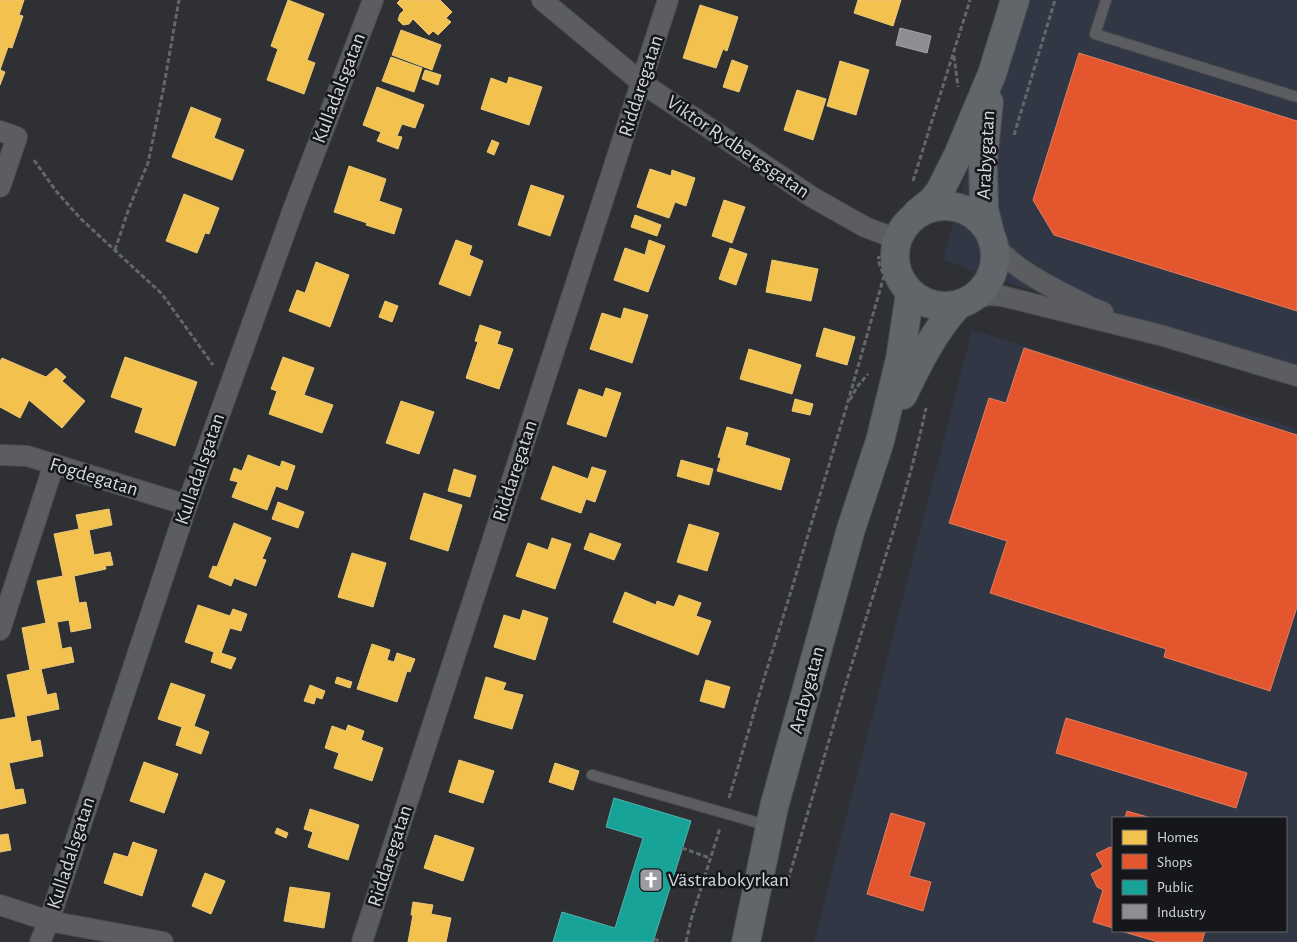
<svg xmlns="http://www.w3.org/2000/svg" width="1297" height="942" font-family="'Alegreya Sans',sans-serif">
<rect width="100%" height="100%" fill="#2e3034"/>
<!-- built -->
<g fill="#313744" fill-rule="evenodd">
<path d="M1015,0h282v376l-137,-41 -217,-75 15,-53 34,-133z"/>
<path d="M972,330l325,99v513h-483zM1113,818h173v113h-173z"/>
</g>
<!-- homes -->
<g fill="#f2c14e" stroke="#e9c879">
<path d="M0,0h24l-5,15 4,1 -11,32 -4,-1 -8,23 5,2 -5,13z"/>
<path d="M288,0l36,14 -17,46 8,3 -11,31 -37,-14 11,-31 -7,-3z"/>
<path d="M400,0h40l12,12 -6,6 5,4 -13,13 -5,-4 -4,4 -16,-16 -4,5 -6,1 -5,-5 2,-6 4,-4 -7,-7z"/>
<path d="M858,0h43l-8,26 -39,-13z"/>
<path d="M700,5l38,12 -11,34 -4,-2 -7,19 -33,-10z"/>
<path d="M401,30l40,15 -9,25 -40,-15z"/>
<path d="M391,57l31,11 -8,24 -32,-11z"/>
<path d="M732,60l16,6 -9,26 -16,-5z"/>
<path d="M840,61l29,9 -13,45 -29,-9z"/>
<path d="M425,70l16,5 -3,10 -16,-6z"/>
<path d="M509,77l33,10 -13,38 -48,-16 10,-31 16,6z"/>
<path d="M377,87l47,18 -9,23 -13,-4 -5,12 5,1 -4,12 -21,-8 4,-9 -18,-7z"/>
<path d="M797,90l29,9 -13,41 -29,-10z"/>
<path d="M191,107l30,12 -7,19 30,12 -12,30 -60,-23z"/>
<path d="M492,140l7,3 -5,12 -7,-3z"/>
<path d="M349,166l37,13 -7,22 23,8 -8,25 -28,-9 1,-2 -33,-11z"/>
<path d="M650,169l21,7 1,-6 23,8 -9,28 -11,-4 -6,16 -32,-11z"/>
<path d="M531,185l33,11 -14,40 -32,-11z"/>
<path d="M184,194l35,14 -10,26 -4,-1 -8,20 -31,-12z"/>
<path d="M724,200l21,7 -13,36 -20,-7z"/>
<path d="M635,215l26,10 -4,11 -26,-9z"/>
<path d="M456,240l16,6 -3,9 14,6 -13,35 -31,-12z"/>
<path d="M649,240l16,6 -17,46 -34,-12 11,-32 20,7z"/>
<path d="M730,248l17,6 -11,31 -17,-6z"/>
<path d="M772,260l46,9 -7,32 -45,-9z"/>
<path d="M316,262l33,13 -19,52 -41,-16 8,-21 8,3z"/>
<path d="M385,301l13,5 -6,16 -13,-5z"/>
<path d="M624,308l24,7 -16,48 -42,-14 12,-36 19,6z"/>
<path d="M480,325l21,7 -4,12 16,5 -14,40 -33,-11 12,-36 -3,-1z"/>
<path d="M824,328l31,9 -8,28 -31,-9z"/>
<path d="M749,349l52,16 -9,29 -52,-15z"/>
<path d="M125,357l72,25 -22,64 -40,-14 8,-24 -32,-11z"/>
<path d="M283,357l31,11 -10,27 29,10 -11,28 -53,-19 8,-23 -6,-2z"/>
<path d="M2,358l44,19 10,-9 10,9 -4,4 23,20 -23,27 -33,-28 -9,18 -20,-11v-46z"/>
<path d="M606,388l15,5 -15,44 -39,-13 12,-35 24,8z"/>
<path d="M795,399l18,5 -3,11 -18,-4z"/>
<path d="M401,401l33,11 -15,42 -33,-11z"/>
<path d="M727,427l21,6 -3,12 45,14 -9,31 -64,-19 4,-13 -3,-1z"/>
<path d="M248,455l32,12 2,-6 13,5 -8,24 -11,-4 -9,24 -35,-13 6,-15 -8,-2 4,-12 8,3z"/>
<path d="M681,460l32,9 -4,16 -32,-9z"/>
<path d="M553,466l35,13 4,-12 14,4 -11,31 -9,-3 -5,14 -40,-14z"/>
<path d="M454,469l22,7 -6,21 -22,-6z"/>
<path d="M424,493l38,12 -14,46 -38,-12z"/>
<path d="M278,502l26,10 -6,16 -26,-9z"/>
<path d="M109,509l3,16 -23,5 5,25 16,-3 3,13 -8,1 1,3 -32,7 5,27 7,-1 5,26 -20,4 -2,-12 -12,2 5,27 9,-2 3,15 -33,7 6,26 9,-2 3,16 -33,7 5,26 9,-2 3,16 -34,7 6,27 8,-1 3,14 -26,6v-89l16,-3 -9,-42 23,-5 -8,-42 24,-5 -9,-42 26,-5 -9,-42 25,-5 -3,-14z"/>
<path d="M234,523l37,15 -9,21 4,1 -10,26 -22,-8 -3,8 -22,-9 4,-11 4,1z"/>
<path d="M689,524l30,9 -12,38 -30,-9z"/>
<path d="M590,533l31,11 -7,16 -30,-11z"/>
<path d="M552,538l19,6 -16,45 -39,-13 12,-33 20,7z"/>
<path d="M352,553l34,10 -13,44 -35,-10z"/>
<path d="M625,592l31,13 1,-4 17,6 5,-12 22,8 -5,13 15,5 -13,34 -85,-33z"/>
<path d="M198,605l32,11 3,-7 14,5 -6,17 -11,-3 -9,25 15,5 -5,11 -20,-7 3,-10 -29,-10z"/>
<path d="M523,610l25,8 -13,42 -41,-13 10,-32 16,5z"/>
<path d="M372,644l18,6 -3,10 7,2 3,-9 18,6 -5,13 -3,-1 -10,31 -40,-13z"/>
<path d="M337,677l15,5 -2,6 -15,-5z"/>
<path d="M486,677l20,6 -3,7 20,5 -11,34 -38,-11z"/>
<path d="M706,680l24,7 -6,21 -24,-7z"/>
<path d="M171,683l34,12 -11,31 15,6 -8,22 -25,-9 6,-18 -24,-8z"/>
<path d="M310,685l15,6 -3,8 -6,-2 -2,7 -10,-3z"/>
<path d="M348,725l16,6 -3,9 22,8 -11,33 -38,-13 5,-15 -14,-5 7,-22 14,5z"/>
<path d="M459,760l35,11 -11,32 -34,-11z"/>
<path d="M144,762l34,12 -14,39 -34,-12z"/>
<path d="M555,763l24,8 -6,19 -24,-8z"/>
<path d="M310,809l49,16 -11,35 -40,-13 5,-15 -9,-3z"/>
<path d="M277,828l11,5 -2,5 -11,-5z"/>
<path d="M8,834l3,16 -11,2v-17z"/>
<path d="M435,835l39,13 -11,33 -39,-13z"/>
<path d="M133,842l24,8 -15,46 -38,-13 10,-30 14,4z"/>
<path d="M205,873l20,8 -14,33 -19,-8z"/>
<path d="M290,887l40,6 -6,35 -40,-7z"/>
<path d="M413,902l20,3 -2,9 20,4 -5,24h-38l5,-27h-2z"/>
</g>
<!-- shops -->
<g fill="#e4572e" stroke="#e07e62">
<path d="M1079,53l218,68v190l-243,-76 -21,-35z"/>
<path d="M1024,348l273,87v172l-27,84 -106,-34 2,-8 -176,-56 17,-52 -58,-18 40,-125 17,5z"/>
<path d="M1066,718l181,55 -11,35 -180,-55z"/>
<path d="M1127,811l24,7h-26z"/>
<path d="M891,813l34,10 -16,53 22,6 -8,29 -56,-17z"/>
<path d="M1110,847l3,1v80l-20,-6 10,-32 -6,-3 -6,-13 12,-7 -7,-13z"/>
<path d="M1121,931h84l-3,11h-44z"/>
</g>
<!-- public -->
<path fill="#17a398" stroke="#50b3ad" d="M614,798l77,23 -38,121h-100l9,-30 53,16 28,-90 -37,-11z"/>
<!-- industry -->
<path fill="#8d8d92" stroke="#a3a4a8" d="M900,28l31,8 -4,17 -31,-8z"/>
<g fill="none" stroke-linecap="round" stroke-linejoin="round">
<!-- lane casing -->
<g stroke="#494b4e" stroke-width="12">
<g id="lane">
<path d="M1106,0l-11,34 202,63"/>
<path d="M592,775l177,51"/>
</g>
</g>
<!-- street casing -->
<g stroke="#494b4e" stroke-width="22">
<g id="street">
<path d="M542,0l100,83 170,114 53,30 32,12"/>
<path d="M0,131l17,6 -17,50"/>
<path d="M994,244c23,29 64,46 96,63l13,5"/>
<path d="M969,301l19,-6 14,1 158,39 137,41"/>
<path d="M0,455l27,1 160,49"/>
<path d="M0,630l54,-166"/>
<path d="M0,905l49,16 114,21"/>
<path d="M40,942l9,-21 138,-416 107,-298 79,-207"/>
<path d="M362,942l306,-942"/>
</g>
</g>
<!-- secondary casing -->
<g stroke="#494b4e" stroke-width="30">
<g id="secondary">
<path d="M989,102l-6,60 1,47 6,24"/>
<circle cx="945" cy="256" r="50"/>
<path d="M917,213l15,-12 8,-10 18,-36 34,-81 23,-74"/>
<path d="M903,395c15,-31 31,-64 55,-90"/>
<path d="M746,942l28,-135 77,-278 29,-88 20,-82 10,-66"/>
</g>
</g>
<!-- path -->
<g stroke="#646669" stroke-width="3" stroke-dasharray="5 2.5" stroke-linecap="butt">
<path d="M954,56l4,31"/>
<path d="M1014,135l41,-135"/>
<path d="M34,160l22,31 25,28 81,75 51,71"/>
<path d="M913,181l57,-181"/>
<path d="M115,250l14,-42 19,-45 15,-72 16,-91"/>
<path d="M850,400l7,-13 11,-13"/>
<path d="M729,798l33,-113 30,-97 55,-183 37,-129 -6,-16 1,-4"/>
<path d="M682,848l28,10"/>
<path d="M786,887c24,-81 47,-162 72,-243 24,-78 51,-156 68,-236"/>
<path d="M654,939l8,3"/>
<path d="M686,942l5,-22 29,-92"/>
</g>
<!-- lane -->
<use href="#lane" stroke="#5c5d60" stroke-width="10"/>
<!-- street -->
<use href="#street" stroke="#5c5d60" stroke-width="20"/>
<!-- secondary -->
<use href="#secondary" stroke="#60666a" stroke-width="28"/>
</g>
<!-- icons -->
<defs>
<g id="church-square" transform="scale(1.25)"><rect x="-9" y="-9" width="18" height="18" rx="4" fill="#9b9da2" stroke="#16171b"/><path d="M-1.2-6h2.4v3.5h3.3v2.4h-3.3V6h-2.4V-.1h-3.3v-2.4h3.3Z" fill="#fff"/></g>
</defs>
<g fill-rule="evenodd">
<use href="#church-square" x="651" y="880"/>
</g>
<g text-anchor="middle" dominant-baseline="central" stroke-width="5" stroke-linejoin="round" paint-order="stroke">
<!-- street labels -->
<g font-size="20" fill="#d5d8dd" stroke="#16171b">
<text transform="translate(641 86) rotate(-72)">Riddaregatan</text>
<text transform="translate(339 88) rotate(-69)">Kulladalsgatan</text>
<text transform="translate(738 147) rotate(34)">Viktor Rydbergsgatan</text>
<text transform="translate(986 155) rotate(-87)">Arabygatan</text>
<text transform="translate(200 469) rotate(-71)">Kulladalsgatan</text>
<text transform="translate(515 471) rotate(-72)">Riddaregatan</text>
<text transform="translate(94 477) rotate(17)">Fogdegatan</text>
<text transform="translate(807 690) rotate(-75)">Arabygatan</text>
<text transform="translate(71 853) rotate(-72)">Kulladalsgatan</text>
<text transform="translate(390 856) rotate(-72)">Riddaregatan</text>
</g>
<!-- poi labels -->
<g font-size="20" fill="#d5d8dd" stroke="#16171b" text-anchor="start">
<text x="668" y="880">Västrabokyrkan</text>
</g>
</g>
<!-- legend -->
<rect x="1112" y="817" width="175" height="115" fill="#16171b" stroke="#626469"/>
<rect x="1122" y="830" width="25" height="15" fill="#f2c14e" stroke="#626469"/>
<text x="1157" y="842" font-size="15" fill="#d5d8dd">Homes</text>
<rect x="1122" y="854" width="25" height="15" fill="#e4572e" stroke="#626469"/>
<text x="1157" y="867" font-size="15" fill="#d5d8dd">Shops</text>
<rect x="1122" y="880" width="25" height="15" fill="#17a398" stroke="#626469"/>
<text x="1157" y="892" font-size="15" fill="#d5d8dd">Public</text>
<rect x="1122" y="904" width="25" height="15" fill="#8d8d92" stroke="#626469"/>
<text x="1157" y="917" font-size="15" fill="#d5d8dd">Industry</text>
</svg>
